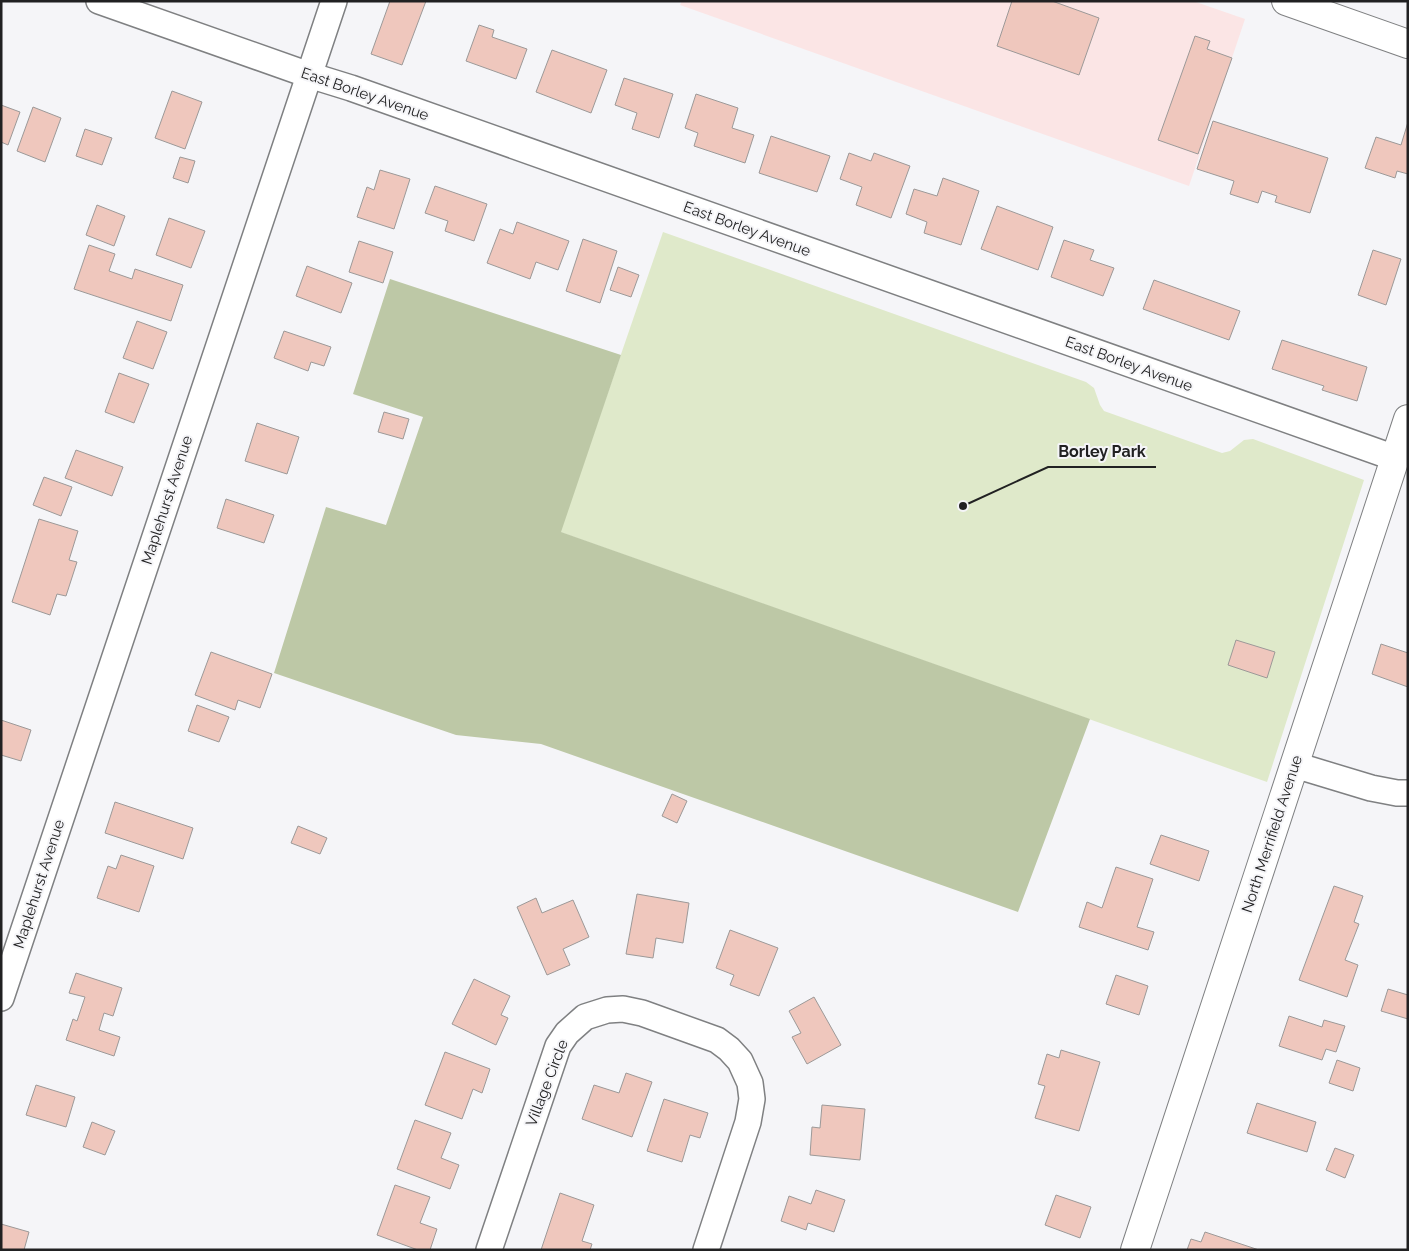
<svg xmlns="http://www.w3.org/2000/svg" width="1409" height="1251" font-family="Raleway,sans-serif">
<rect width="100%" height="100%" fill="#f5f5f8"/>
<!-- industrial -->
<path fill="#fbe5e5" d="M682,1h511l52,18 -56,167 -509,-181z"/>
<!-- green -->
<path fill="#dfe9ca" d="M663,232l423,150 8,6 6,17 4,6 118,42 8,-2 14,-11 9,-1 111,41 -97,302 -707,-250z"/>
<!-- forest -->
<path fill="#bdc8a6" d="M390,279l231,76 -60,177 529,187 -72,193 -477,-168 -85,-9 -182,-62 52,-166 60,18 37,-108 -70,-23z"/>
<!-- building -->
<g fill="#efc7bd" stroke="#9c9998">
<path d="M390,1h36l-24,64 -31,-11z"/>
<path d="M1012,1h40l47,17 -20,57 -82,-29z"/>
<path d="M479,25l15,5 -2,7 35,12 -11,30 -50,-18z"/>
<path d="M1195,36l15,5 -3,8 25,9 -34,96 -40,-14z"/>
<path d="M552,50l55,20 -16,43 -55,-21z"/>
<path d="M624,78l49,16 -14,44 -27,-9 5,-16 -22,-8z"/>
<path d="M172,91l30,11 -17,47 -30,-11z"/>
<path d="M696,94l42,14 -6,20 22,7 -9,28 -51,-17 4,-13 -13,-5z"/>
<path d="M1,105l19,7 -12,33 -7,-3z"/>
<path d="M33,107l28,11 -16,44 -28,-11z"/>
<path d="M1213,121l115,37 -18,55 -35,-11 2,-6 -15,-5 -4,12 -28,-9 4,-13 -37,-12z"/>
<path d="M1408,122v52l-11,-3 -2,7 -30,-10 11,-31 25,8z"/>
<path d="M85,129l27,9 -10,27 -26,-9z"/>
<path d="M771,136l59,20 -13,36 -58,-19z"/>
<path d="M849,153l22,8 3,-8 36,13 -19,52 -35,-13 6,-18 -22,-8z"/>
<path d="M180,157l15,4 -7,22 -15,-5z"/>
<path d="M380,170l30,9 -16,50 -37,-12 10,-30 7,3z"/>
<path d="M943,178l36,13 -18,54 -37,-12 3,-11 -21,-8 8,-25 23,7z"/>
<path d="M435,186l52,18 -13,37 -29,-10 3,-10 -23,-8z"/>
<path d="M97,205l28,11 -11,30 -28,-11z"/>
<path d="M997,206l56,21 -15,43 -57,-21z"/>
<path d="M169,218l36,13 -14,37 -35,-13z"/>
<path d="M517,222l52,19 -11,29 -22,-8 -6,17 -43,-16 13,-34 13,5z"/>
<path d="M583,239l34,12 -17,52 -34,-12z"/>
<path d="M1064,240l30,10 -4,10 24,8 -11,28 -52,-19z"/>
<path d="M359,241l34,11 -10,31 -34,-11z"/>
<path d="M89,245l26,9 -6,17 23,8 3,-10 48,16 -12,36 -97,-32z"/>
<path d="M1373,250l28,9 -15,46 -28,-10z"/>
<path d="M307,266l45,17 -11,30 -45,-17z"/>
<path d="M618,267l21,8 -8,22 -21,-7z"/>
<path d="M1154,280l86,31 -11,29 -86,-31z"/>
<path d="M137,321l30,11 -14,37 -30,-11z"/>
<path d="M284,331l47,16 -7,19 -13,-4 -3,9 -34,-13z"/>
<path d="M1282,340l85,27 -10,34 -35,-11 2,-4 -52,-17z"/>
<path d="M119,373l30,11 -15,39 -29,-11z"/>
<path d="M384,412l25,7 -6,20 -25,-7z"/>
<path d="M257,423l42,14 -12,37 -42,-13z"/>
<path d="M76,450l47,17 -11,29 -47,-18z"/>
<path d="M44,477l28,10 -11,29 -28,-11z"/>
<path d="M226,499l48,16 -10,28 -47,-15z"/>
<path d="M39,519l39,12 -9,29 8,2 -11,34 -9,-2 -7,21 -38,-13z"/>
<path d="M1236,640l39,12 -8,26 -39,-13z"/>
<path d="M1381,644l27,9v34l-36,-13z"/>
<path d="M211,652l61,22 -12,34 -22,-8 -3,10 -40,-15z"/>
<path d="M197,705l32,12 -10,25 -31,-11z"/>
<path d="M1,720l30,10 -10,31 -20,-6z"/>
<path d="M672,794l15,7 -10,22 -15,-7z"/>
<path d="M115,802l78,26 -10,31 -78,-26z"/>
<path d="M298,826l29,12 -7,16 -29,-11z"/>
<path d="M1161,835l48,16 -10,30 -49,-17z"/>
<path d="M121,855l33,11 -15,46 -42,-14 11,-32 8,3z"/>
<path d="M1116,867l37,12 -16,48 17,5 -6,18 -69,-23 8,-25 15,6z"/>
<path d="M1334,886l29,10 -9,26 5,2 -14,36 13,5 -11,32 -48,-17z"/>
<path d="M637,894l52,9 -6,40 -27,-5 -3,20 -27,-4z"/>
<path d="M536,898l6,15 31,-13 16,37 -26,12 7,16 -23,10 -30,-68z"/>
<path d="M730,930l48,18 -19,48 -29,-11 4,-10 -18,-7z"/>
<path d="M76,973l46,15 -9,28 -9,-3 -5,17 21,7 -6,19 -48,-16 7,-21 4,2 8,-24 -16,-4z"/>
<path d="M1116,975l32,11 -9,29 -33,-11z"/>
<path d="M474,979l36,17 -9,19 7,3 -12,27 -44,-21z"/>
<path d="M1388,989l20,6v24l-27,-8z"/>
<path d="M814,997l27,48 -34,19 -15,-27 9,-4 -12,-22z"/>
<path d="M1289,1016l33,11 2,-7 21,6 -9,26 -10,-3 -4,11 -43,-14z"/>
<path d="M1061,1050l39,12 -21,69 -44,-13 10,-32 -7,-2 9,-30 12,4z"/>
<path d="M445,1052l45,17 -8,24 -9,-4 -11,30 -37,-14z"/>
<path d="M1337,1060l23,8 -7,23 -24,-8z"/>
<path d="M626,1073l26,9 -20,55 -50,-18 12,-34 25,8z"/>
<path d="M36,1085l39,12 -9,30 -40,-12z"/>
<path d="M664,1099l44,14 -8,25 -10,-3 -8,27 -35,-11z"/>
<path d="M1257,1103l59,19 -9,30 -60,-19z"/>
<path d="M822,1105l43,4 -5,51 -50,-5 2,-28 8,1z"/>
<path d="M415,1120l36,13 -10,25 18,7 -9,24 -53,-20z"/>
<path d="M92,1122l23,9 -10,24 -22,-8z"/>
<path d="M1335,1148l19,7 -9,23 -19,-8z"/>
<path d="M395,1185l35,12 -10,26 17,6 -7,21h-12l-41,-15z"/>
<path d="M816,1190l29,10 -11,32 -26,-9 -2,7 -25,-9 8,-25 22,8z"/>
<path d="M560,1193l34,12 -12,36 10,3 -2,6h-49z"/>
<path d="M1056,1195l35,12 -11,31 -35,-13z"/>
<path d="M1,1224l28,8 -5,18h-23z"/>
<path d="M1205,1232l54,18h-72l4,-11 10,3z"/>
</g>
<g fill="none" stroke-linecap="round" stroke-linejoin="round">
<!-- minor casing -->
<g stroke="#7f8082" stroke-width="28">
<g id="minor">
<path d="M99,1l210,74 42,13 1044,370"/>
<path d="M1295,765l76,23 26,5h11"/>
<path d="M1,998l333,-997"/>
<path d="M489,1250l69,-204 9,-13 18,-16 22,-7 16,-1 19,4 75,27 12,9 11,12 10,22 2,16 -4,23 -42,128"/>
</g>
</g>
<!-- tertiary casing -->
<g stroke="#7f8082" stroke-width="30">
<g id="tertiary">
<path d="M1286,1l122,43"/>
<path d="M1135,1250l273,-831"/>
</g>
</g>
<!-- minor -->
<use href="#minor" stroke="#fff" stroke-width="25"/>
<!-- tertiary -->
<use href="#tertiary" stroke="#fff" stroke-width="28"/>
</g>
<g text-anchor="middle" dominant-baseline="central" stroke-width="4" stroke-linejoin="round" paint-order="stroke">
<!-- street labels -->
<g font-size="15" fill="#212122" stroke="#f5f5f8">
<text transform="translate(365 94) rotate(19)">East Borley Avenue</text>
<text transform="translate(747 229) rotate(20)">East Borley Avenue</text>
<text transform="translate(1129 364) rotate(20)">East Borley Avenue</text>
<text transform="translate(167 500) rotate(-72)">Maplehurst Avenue</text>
<text transform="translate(1272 834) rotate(-72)">North Merrifield Avenue</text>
<text transform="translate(39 884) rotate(-72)">Maplehurst Avenue</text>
<text transform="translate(547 1083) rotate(-69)">Village Circle</text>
</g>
</g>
<!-- callouts -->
<path fill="none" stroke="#212122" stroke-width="2" d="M963 506L1048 467H1156"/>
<circle fill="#212122" stroke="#f5f5f8" stroke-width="2" cx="963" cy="506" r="5"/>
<g font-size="16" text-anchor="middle" font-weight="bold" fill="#212122" stroke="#f5f5f8" stroke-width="4" stroke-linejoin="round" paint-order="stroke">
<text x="1102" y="457">Borley Park</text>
</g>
<!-- border -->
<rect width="1409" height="1251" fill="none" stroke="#212122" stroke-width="5"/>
</svg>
